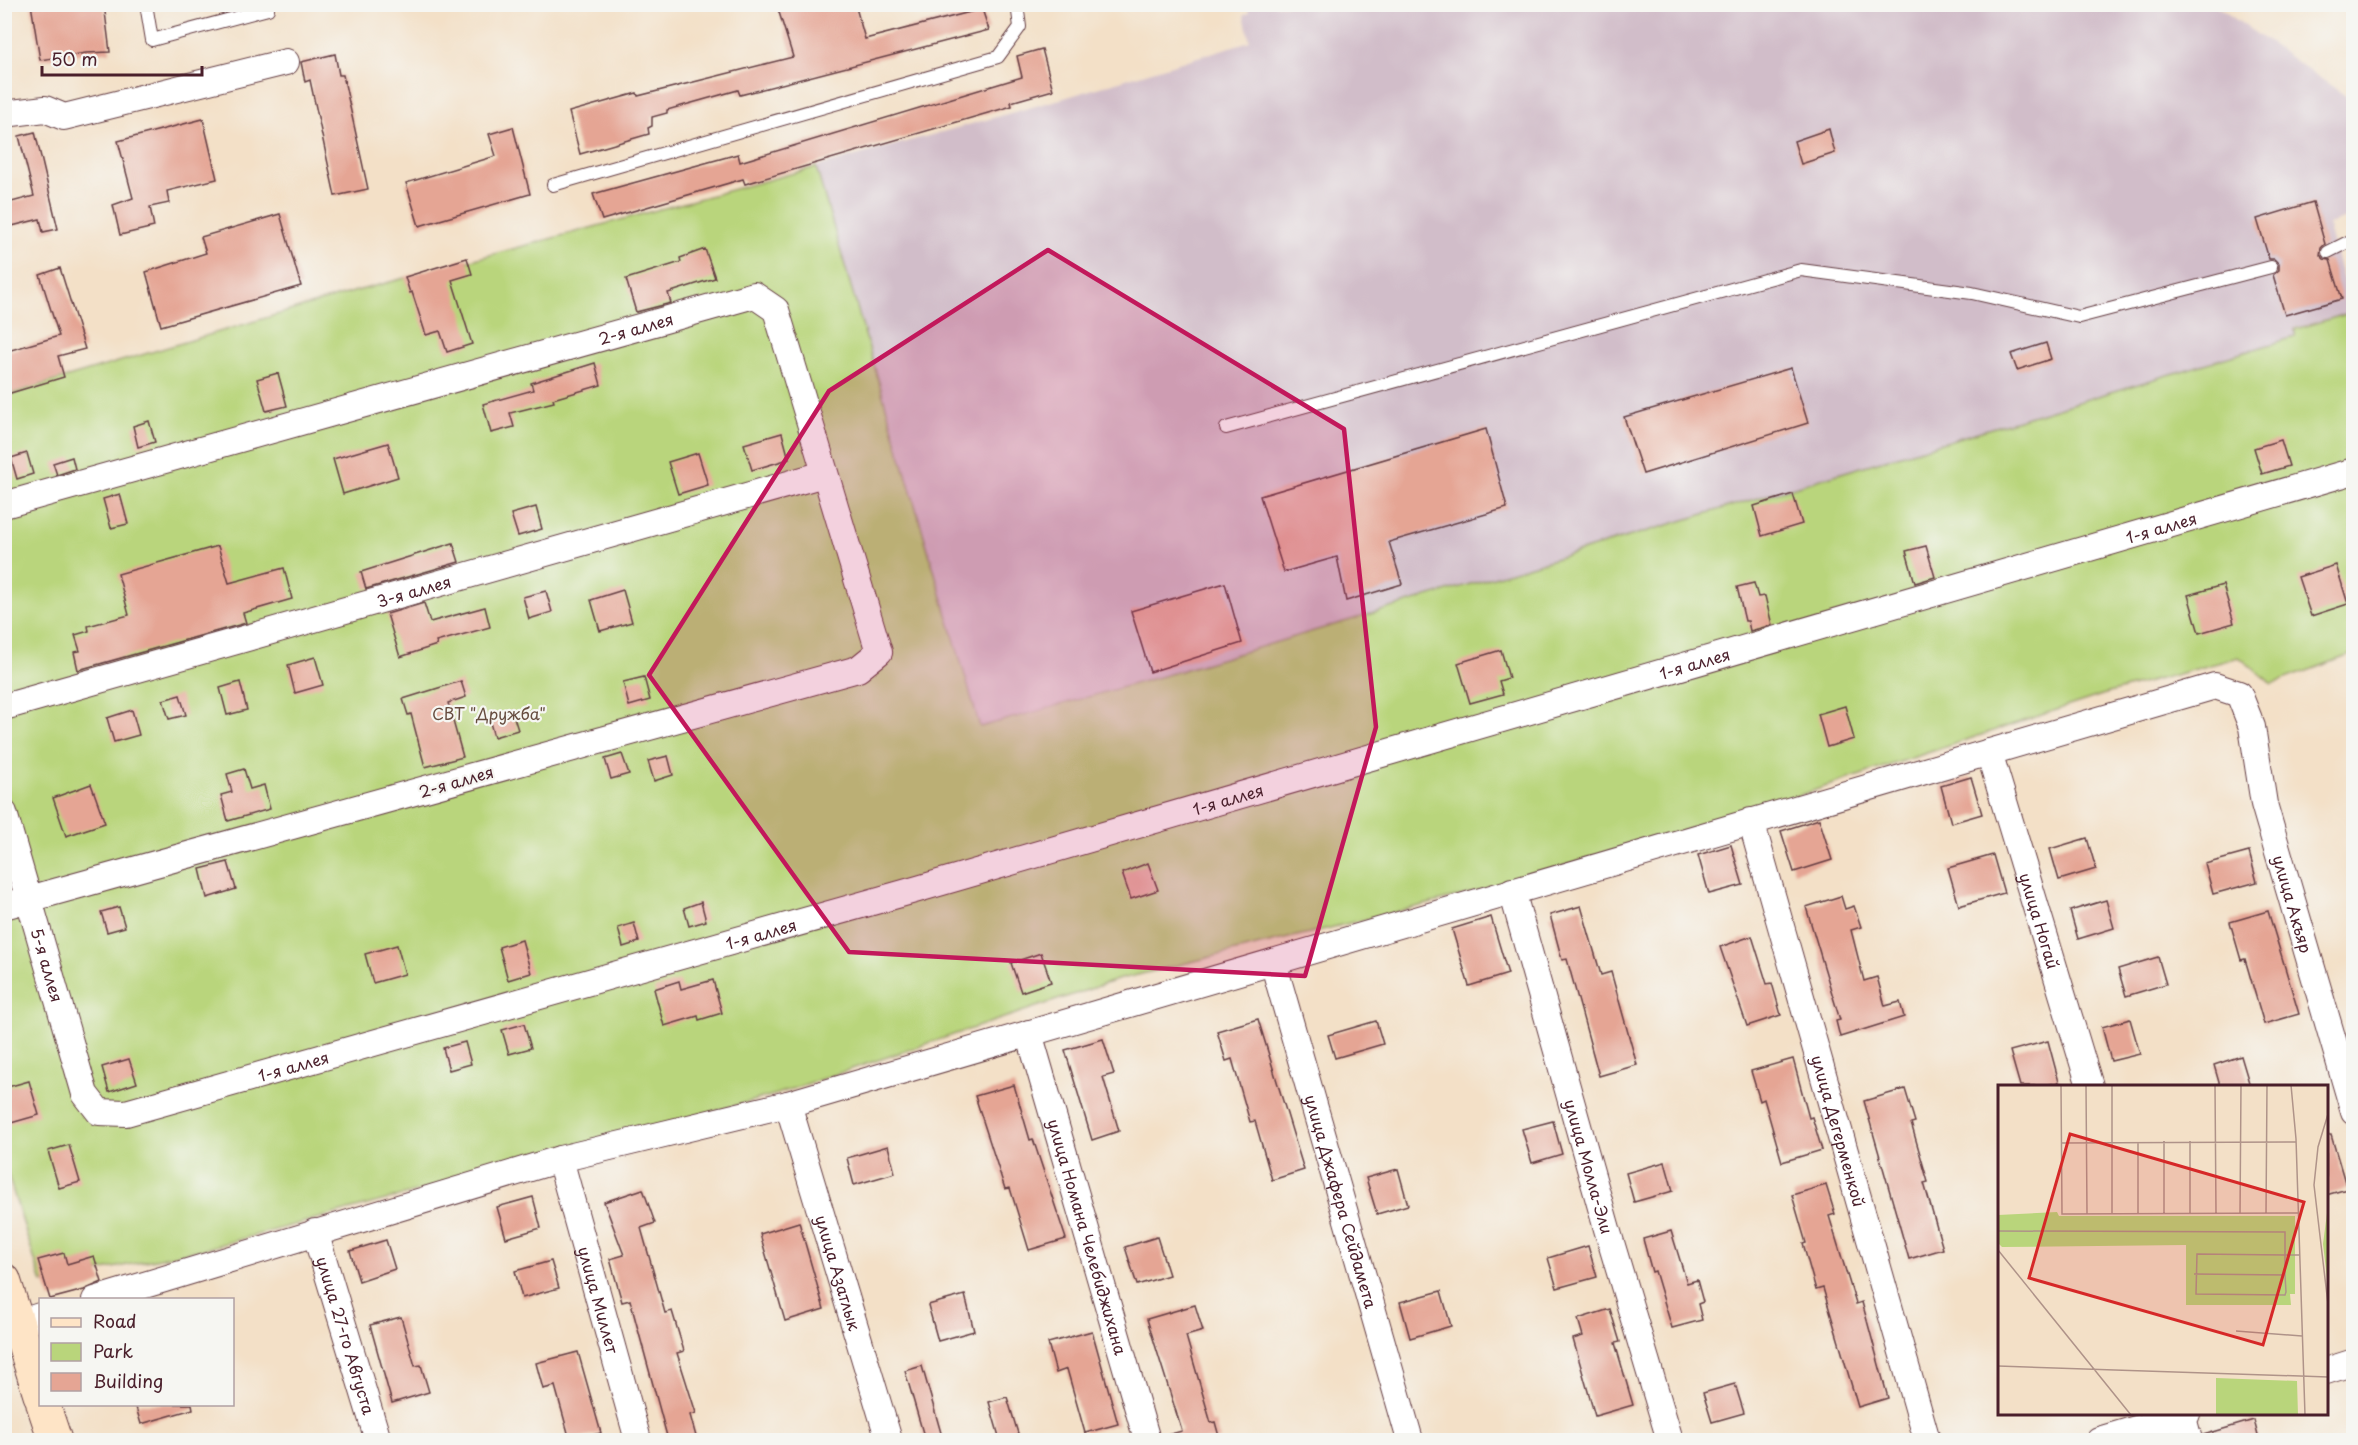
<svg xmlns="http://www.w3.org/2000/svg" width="2358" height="1445" font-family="'Playpen Sans',sans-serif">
<rect width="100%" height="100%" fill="#f6f6f2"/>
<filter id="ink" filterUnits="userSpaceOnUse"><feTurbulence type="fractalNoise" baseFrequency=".0167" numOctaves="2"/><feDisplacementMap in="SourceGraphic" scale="12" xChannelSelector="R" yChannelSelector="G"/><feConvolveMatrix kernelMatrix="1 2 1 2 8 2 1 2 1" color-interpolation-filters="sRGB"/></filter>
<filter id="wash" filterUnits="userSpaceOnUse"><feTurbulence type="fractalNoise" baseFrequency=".008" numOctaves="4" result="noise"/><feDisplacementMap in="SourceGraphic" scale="24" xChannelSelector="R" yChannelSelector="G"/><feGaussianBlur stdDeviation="1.35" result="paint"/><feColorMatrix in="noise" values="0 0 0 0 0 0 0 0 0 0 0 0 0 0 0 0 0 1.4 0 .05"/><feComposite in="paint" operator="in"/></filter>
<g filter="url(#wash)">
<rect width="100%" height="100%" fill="#f3e0c7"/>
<!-- industrial -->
<path fill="#d1bdc9" d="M1247,5h968l138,96v115l-25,8 24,88 -57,16v9l-1118,335 -198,56 -163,-561 245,-68 189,-58 -6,-26 5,-2z"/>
<!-- green -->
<path fill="#b9d57b" stroke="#827a53" stroke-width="1.5" d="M816,167l164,560 197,-55 1118,-335v-8l58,-17v342l-81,30 -33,-27 -137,38 -338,112 -299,88 -348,85 -343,115 -566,153 -166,35 -38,-120v-767l349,-104z"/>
<g id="blocks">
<!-- building -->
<g fill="#e5a594">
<path d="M31,4h73l6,48 -24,1 -46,7z"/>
<path d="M796,4h59l10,35 117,-30 7,21 -249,65 -2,-5 -71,20v3l-15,4v9l-4,2 1,6 -69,20 -11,-42 68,-19 1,3 155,-39 -15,-48z"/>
<path d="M1042,49l11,41 -42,12 1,4 -267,78 -2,-5 -141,41 -9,-26 145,-40 2,8 282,-85 -5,-21z"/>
<path d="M335,54l4,21h4l25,114 -33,7 -25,-116 -5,2 -4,-20z"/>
<path d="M203,119l14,60 -50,12 2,12 -19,4 4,20 -34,8 -7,-30 20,-7 -15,-57z"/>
<path d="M513,127l17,67 -111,32 -13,-43 90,-27 -7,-22z"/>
<path d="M1829,129l6,24 -34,11 -7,-23z"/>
<path d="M35,132l23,97 -15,3 -3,-13 -36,9v-24l30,-8 -15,-60z"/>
<path d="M2313,202l12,42 -4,4 -1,7 4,4 6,1 12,39 -57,16 -12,-40 6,-5v-6l-5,-5h-5l-12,-40z"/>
<path d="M280,214l21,72 -140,40 -15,-54 60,-19 -5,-16z"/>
<path d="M705,249l10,29 -47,15 3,10 -35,9 -10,-33 55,-17 -1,-4z"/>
<path d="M467,258l5,16 -20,6 20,64 -25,8 -7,-21 -14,4 -14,-43 -2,1 -5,-16z"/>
<path d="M60,268l25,81 -27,7 6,21 -60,18v-43l55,-16 -19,-61z"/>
<path d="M2046,343l5,16 -34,11 -6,-16z"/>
<path d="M595,363l6,22 -48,14 1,3 -44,11 4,14 -23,6 -8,-29 50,-14 -2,-7z"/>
<path d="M1791,368l17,55 -165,51 -19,-57z"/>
<path d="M278,373l9,33 -21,5 -9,-32z"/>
<path d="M149,421l6,21 -17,5 -5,-21z"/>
<path d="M1486,429l21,79 -118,34 13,42 -56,17 -9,-44 -53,15 -24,-76z"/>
<path d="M782,433l7,26 -37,11 -8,-26z"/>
<path d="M2281,440l8,26 -27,8 -8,-26z"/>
<path d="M388,443l10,34 -55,17 -10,-35z"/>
<path d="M27,453l6,21 -16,5 -6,-21z"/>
<path d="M698,453l10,32 -30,9 -10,-32z"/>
<path d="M72,457l3,12 -18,6 -4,-12z"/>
<path d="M120,494l8,30 -17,4 -8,-29z"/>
<path d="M1793,494l9,30 -40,12 -8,-30z"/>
<path d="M536,507l6,22 -24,7 -7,-22z"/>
<path d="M453,543l6,19 -93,27 -5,-17z"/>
<path d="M218,546l11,37 55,-15 8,31 -49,14 3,10 -168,47 -4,-18 6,-1 -5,-16 14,-4 -1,-5 41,-11 -11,-41z"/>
<path d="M1926,546l9,31 -20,6 -9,-32z"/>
<path d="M2336,565l12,39 -37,12 -13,-39z"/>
<path d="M1225,583l17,60 -92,29 -19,-61z"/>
<path d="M1754,583l4,14 7,-1 7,29 -22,6 -2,-10h-3l-8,-34z"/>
<path d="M2223,585l11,38 -35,10 -11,-38z"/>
<path d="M623,590l9,32 -32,9 -9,-31z"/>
<path d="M546,591l6,21 -23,7 -6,-22z"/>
<path d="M424,603l6,19 55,-15 5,20 -54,15 1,3 -37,12 -13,-43z"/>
<path d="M1501,650l8,28 -10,3 4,13 -33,9 -12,-40z"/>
<path d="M315,657l8,28 -28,8 -7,-28z"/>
<path d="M644,677l6,23 -21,6 -6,-24z"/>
<path d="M461,681l5,16 -18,6 15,54 -38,10 -14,-53 -3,1 -5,-16z"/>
<path d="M240,682l7,28 -20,5 -7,-27z"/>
<path d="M180,695l6,20 -17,4 -6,-19z"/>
<path d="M1845,706l9,33 -27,8 -9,-33z"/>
<path d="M132,710l7,25 -25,7 -7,-24z"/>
<path d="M512,711l6,19 -24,7 -5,-18z"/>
<path d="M622,754l7,20 -18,5 -6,-20z"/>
<path d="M668,756l5,19 -19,6 -6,-20z"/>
<path d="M244,769l6,20 14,-4 6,24 -42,12 -7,-26 11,-3 -5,-18z"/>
<path d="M1971,777l11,37 -31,9 -10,-37z"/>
<path d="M91,784l14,39 -39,13 -13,-38z"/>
<path d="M1819,819l13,41 -38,12 -13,-41z"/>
<path d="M2087,838l9,31 -37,11 -9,-31z"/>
<path d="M1731,845l12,40 -34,9 -11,-39z"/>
<path d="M2249,852l8,30 -44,12 -8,-30z"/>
<path d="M1993,855l11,38 -45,13 -11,-38z"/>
<path d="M228,862l8,27 -29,9 -7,-29z"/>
<path d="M1148,863l10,27 -27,9 -9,-26z"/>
<path d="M1841,896l4,13 9,-3 7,21 -10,3 13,51 13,-4 8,29 15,-4 4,15 -64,20 -4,-16 4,-1 -34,-113z"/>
<path d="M2106,900l8,28 -36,11 -8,-28z"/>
<path d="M701,902l5,19 -17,5 -5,-18z"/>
<path d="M1581,906l20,69 10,-3 26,93 -38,11 -32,-117 -5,1 -12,-45z"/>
<path d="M119,907l6,20 -18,5 -6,-20z"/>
<path d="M2268,911l31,103 -35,10 -19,-65 -4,1 -11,-38z"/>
<path d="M1491,917l17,57 -39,12 -17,-57z"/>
<path d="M634,923l5,19 -16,5 -5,-19z"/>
<path d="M1752,936l15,48 5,-1 9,32 -34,11 -27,-79z"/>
<path d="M522,940l9,33 -23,7 -9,-33z"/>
<path d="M397,945l8,29 -32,9 -8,-29z"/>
<path d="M1041,953l10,29 -30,10 -10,-29z"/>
<path d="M2158,957l8,27 -40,12 -8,-27z"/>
<path d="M713,980l9,33 -23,7 -1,-4 -34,10 -10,-37 25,-8 2,8z"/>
<path d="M1258,1019l46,151 -32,10 -17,-59 -5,1 -18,-63 -6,2 -9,-30z"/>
<path d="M2130,1019l10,35 -29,7 -9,-34z"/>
<path d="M1376,1021l7,23 -48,14 -7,-23z"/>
<path d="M524,1024l7,24 -22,6 -7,-24z"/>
<path d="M1103,1039l11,35 -11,3 16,54 -27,9 -27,-90z"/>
<path d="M2048,1041l11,41 -15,4h-24l-10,-35z"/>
<path d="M465,1042l6,22 -22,6 -6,-22z"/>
<path d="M2241,1056l9,30h-30l-6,-21z"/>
<path d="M129,1059l8,24 -28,9 -7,-25z"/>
<path d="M1793,1059l16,59 3,-1 10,33 -40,12 -18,-63 -4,2 -9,-30z"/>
<path d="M29,1081l10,34 -35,10v-37z"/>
<path d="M1014,1085l16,55 3,-1 33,100 -37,11 -19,-62 -5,1 -30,-93z"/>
<path d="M1905,1089l10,33 -4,1 17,59 -4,1 19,66 -34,10 -45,-158z"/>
<path d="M1553,1121l9,33 -30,9 -10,-34z"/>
<path d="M2326,1135h5l16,54 -21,6z"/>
<path d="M69,1145l11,37 -21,6 -11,-37z"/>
<path d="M888,1146l7,27 -41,12 -7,-27z"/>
<path d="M1665,1162l8,29 -39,11 -8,-29z"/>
<path d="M1398,1169l10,36 -31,9 -11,-36z"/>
<path d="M1826,1185l9,29 -6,2 27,88 6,-2 26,96 -30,9 -35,-119 -7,2 -13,-46 3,-1 -14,-48z"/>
<path d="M643,1189l12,34 -14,5 24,85 7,-2 12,40 -7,2 19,60 -6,2 7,25h-29l-38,-140 -8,2 -12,-43 14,-4 -20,-53z"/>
<path d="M533,1197l8,31 -35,10 -9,-31z"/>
<path d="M799,1222l25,87 -39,12 -25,-87z"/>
<path d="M1671,1231l16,52 10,-3 6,22 -5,2 4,16 -30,8 -17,-57 -3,1 -9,-33z"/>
<path d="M1157,1237l12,38 -32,10 -12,-38z"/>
<path d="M386,1240l9,29 -36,12 -9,-30z"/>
<path d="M1588,1246l9,31 -40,11 -9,-30z"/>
<path d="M64,1253l3,11 27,-8 8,26 -18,8 -34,9 -12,-39z"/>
<path d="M551,1261l8,27 -37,10 -7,-27z"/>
<path d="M1441,1291l10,35 -41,12 -10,-36z"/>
<path d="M965,1295l9,36 -36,10 -10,-36z"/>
<path d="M1195,1305l8,26 -17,5 25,87 4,-1 5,18h-52l-1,-5 15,-4 -35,-112z"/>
<path d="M1610,1309l10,33 -5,1 18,62 -38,11 -22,-77 10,-3 -5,-17z"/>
<path d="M401,1317l14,49 6,-1 8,27 -37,11 -22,-78z"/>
<path d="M1092,1331l26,93 -33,9 -18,-64 -11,4 -8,-30z"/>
<path d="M578,1352l23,81 -31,7 -15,-54 -12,3 -7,-26z"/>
<path d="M922,1366l21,74h-18l-20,-69z"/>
<path d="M1735,1384l9,29 -32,9 -9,-29z"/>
<path d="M1007,1397l13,43h-20l-11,-38z"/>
<path d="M135,1404h57l1,5 -52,15z"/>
<path d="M2254,1420l5,20h-55l-1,-5z"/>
</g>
</g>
</g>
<g filter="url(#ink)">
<use href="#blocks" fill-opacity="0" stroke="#633c42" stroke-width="1.5"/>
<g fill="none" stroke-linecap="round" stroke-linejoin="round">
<!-- service casing -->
<g stroke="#633c42" stroke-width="14">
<g id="service">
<path d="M146,4l6,36 116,-31 -1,-5"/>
<path d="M553,185l445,-128 22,-30 -3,-23"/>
<path d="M2328,252l26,-13"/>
<path d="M1226,428l575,-158 171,23 107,24 192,-50"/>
</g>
</g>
<!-- minor casing -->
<g stroke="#633c42" stroke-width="28">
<g id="minor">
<path d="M4,114l41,-5 19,8 222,-55"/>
<path id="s1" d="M4,505l750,-210 22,15 103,342 -21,17 -854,237"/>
<path id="s2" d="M4,707l820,-233"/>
<path id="s3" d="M1989,752l101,334"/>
<path id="s4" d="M4,813l81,281 14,18 27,1 792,-224 1436,-418"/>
<path id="s5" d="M1751,821l176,619"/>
<path id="s6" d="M1512,891l95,338 63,211"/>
<path id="s7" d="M1273,962l137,478"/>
<path id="s8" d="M1029,1033l118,407"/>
<path id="s9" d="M788,1104l101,336"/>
<path id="s10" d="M560,1159l78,281"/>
<path id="s11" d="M315,1232l63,208"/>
<path id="s12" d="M95,1300l465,-141 228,-55 1427,-418 24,8 13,33 12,77 90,308"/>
<path d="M18,1323l22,-7"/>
<path d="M2326,1371l28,-9"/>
<path d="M2182,1414l7,26"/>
<path d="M2099,1440l88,-26"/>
</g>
</g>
<!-- secondary casing -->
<g stroke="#633c42" stroke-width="35">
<g id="secondary">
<path d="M4,1280l36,115"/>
<path d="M43,1404l12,36"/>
</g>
</g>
<!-- service -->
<use href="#service" stroke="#fff" stroke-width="12"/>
<!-- minor -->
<use href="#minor" stroke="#fff" stroke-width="26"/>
<!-- secondary -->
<use href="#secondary" stroke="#fee4c6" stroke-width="33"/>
</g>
</g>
<!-- marked area -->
<path fill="#c2185b" fill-opacity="0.2" stroke="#c2185b" stroke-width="4.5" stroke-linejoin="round" d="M1048,250l296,179 32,298 -71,249 -456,-24 -200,-277 180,-284z"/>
<g text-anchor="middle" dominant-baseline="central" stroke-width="4.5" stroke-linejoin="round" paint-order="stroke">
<!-- street labels -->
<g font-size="16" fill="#4a1f2b" stroke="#f6f6f2">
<text stroke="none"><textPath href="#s1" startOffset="656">2-я аллея</textPath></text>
<text stroke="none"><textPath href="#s4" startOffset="2460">1-я аллея</textPath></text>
<text stroke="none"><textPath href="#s2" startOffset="426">3-я аллея</textPath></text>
<text stroke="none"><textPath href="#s4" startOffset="1974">1-я аллея</textPath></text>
<text transform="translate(456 781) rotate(-16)">2-я аллея</text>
<text stroke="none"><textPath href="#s4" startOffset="1488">1-я аллея</textPath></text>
<text stroke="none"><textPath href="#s12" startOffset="2450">улица Акъяр</textPath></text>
<text stroke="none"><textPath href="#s3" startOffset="176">улица Ногай</textPath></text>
<text stroke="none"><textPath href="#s4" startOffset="1002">1-я аллея</textPath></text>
<text stroke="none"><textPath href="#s4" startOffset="158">5-я аллея</textPath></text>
<text stroke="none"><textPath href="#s4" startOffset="516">1-я аллея</textPath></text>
<text stroke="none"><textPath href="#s5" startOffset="322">улица Дегерменкой</textPath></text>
<text stroke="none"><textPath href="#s6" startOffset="286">улица Молла-Эли</textPath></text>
<text stroke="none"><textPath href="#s7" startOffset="249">улица Джафера Сейдамета</textPath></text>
<text stroke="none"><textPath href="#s8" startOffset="212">улица Номана Челебиджихана</textPath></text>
<text stroke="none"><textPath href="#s9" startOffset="176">улица Азатлык</textPath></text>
<text stroke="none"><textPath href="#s10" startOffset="146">улица Миллет</textPath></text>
<text stroke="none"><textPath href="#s11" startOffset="108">улица 27-го Августа</textPath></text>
</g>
<!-- park labels -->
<g font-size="16" fill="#664c3f" stroke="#f6f6f2">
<text x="489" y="713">СВТ "Дружба"</text>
</g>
</g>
<!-- overview -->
<g transform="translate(1998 1085)">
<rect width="330" height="330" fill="#f3e0c7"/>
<path d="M59,127l2,4h236v78h-5l1,11h-105v-60l-184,2 -4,-4v-28zM329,128h1v73l-5,-42zM218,293l81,3 1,34h-82z" fill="#b9d57b"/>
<path fill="none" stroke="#af9389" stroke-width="1.5" d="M63,0l1,129 237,-1M88,0l1,129M114,0v129M217,0l1,128M293,0l5,54 9,276M330,29l-10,33 -4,38 14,119M166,56v72M192,56v72M140,57v71M63,58l235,-1M242,129l1,-129M268,129l1,-129M0,146l287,1v43l1,17 -1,3 -89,-1 1,-40 88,1h14M0,165l133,165M196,189l91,1M238,246l66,5M0,281l330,11"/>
<path fill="#d62828" fill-opacity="0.15" stroke="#d62828" stroke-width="3" d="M72,49l234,68 -41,143 -234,-67z"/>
<rect width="330" height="330" fill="none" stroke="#4a1f2b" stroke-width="3"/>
</g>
<!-- margin -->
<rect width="2358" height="1445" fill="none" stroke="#f6f6f2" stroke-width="24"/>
<!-- legend -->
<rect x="39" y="1298" width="195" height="108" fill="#f6f6f2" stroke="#b1a0a2" stroke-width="1.5"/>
<rect x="51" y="1318" width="30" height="9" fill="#fee4c6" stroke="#b1a0a2" stroke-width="1.5"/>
<text x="93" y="1328" font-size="18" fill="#4a1f2b">Road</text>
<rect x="51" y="1343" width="30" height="18" fill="#b9d57b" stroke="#b1a0a2" stroke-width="1.5"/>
<text x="93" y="1358" font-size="18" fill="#4a1f2b">Park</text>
<rect x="51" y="1373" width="30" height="18" fill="#e5a594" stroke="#b1a0a2" stroke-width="1.5"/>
<text x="93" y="1388" font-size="18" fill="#4a1f2b">Building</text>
<!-- scale -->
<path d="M42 66v9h160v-9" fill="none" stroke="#4a1f2b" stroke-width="3"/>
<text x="51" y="66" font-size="18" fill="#4a1f2b" stroke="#f6f6f2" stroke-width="4.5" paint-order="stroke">50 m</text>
</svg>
